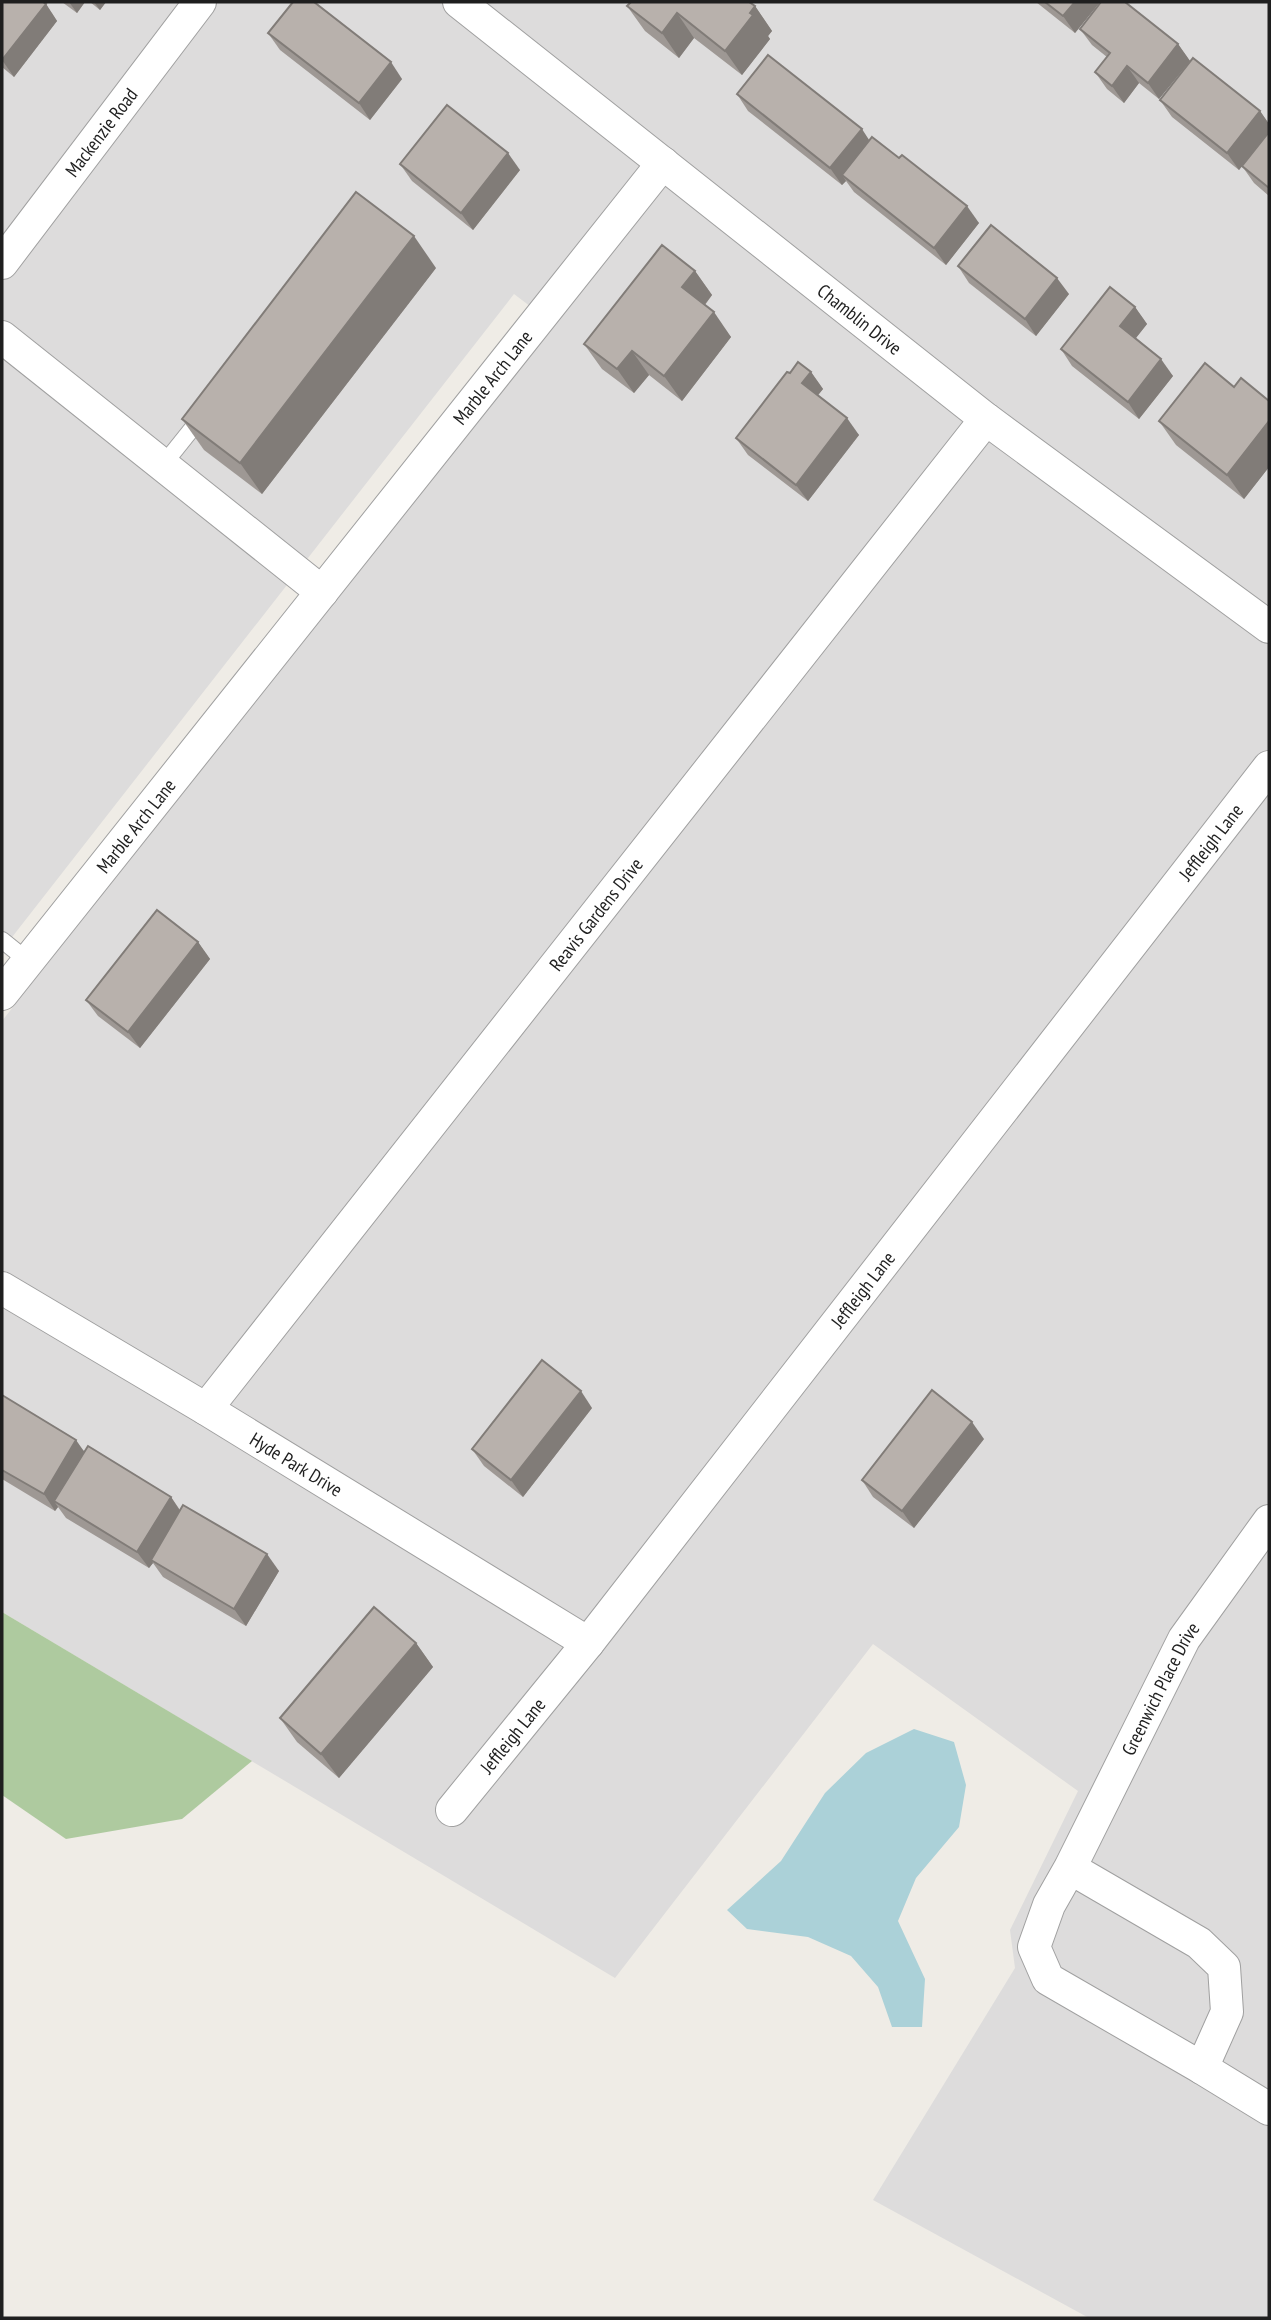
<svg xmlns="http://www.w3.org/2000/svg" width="1271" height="2320" font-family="'PT Sans Narrow',sans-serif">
<rect width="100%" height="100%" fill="#efece6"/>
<!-- residential -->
<path fill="#dddcdc" d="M2,2h1267v2316h-180l-216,-118 142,-232 -5,-38 68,-139 -205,-147 -258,334 -613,-366v-591l549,-699 -37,-28 -512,656z"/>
<!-- forest -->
<path fill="#aeca9f" d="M2,1612l250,149 -70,58 -116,20 -64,-44z"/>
<!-- water -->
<path fill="#abd1d8" d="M914,1729l40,13 12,43 -7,42 -43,51 -18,43 27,58 -3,48h-30l-14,-40 -27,-31 -43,-19 -61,-8 -20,-19 54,-49 44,-68 41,-40z"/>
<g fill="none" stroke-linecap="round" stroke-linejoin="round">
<!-- lane casing -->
<g stroke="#a0a0a0" stroke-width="18">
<g id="lane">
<path d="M163,465l40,-50"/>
<path d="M2,940l26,21"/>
</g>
</g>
<!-- street casing -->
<g stroke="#a0a0a0" stroke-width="34">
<g id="street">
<path id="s1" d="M459,2l527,417 283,208"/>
<path id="s2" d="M2,263l198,-261"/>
<path d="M2,337l320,255"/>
<path id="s3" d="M2,994l661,-831"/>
<path id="s4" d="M2,1288l204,121 382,234"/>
<path id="s5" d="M206,1409l780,-990"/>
<path id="s6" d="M452,1810l136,-167 681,-876"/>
<path id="s7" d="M1070,1868l129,75 25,24 3,45 -25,56 -154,-89 -14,-32 15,-42 21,-37 114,-229 85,-118"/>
<path d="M1202,2068l67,41"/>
</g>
</g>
<!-- lane -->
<use href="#lane" stroke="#fff" stroke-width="16"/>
<!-- street -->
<use href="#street" stroke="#fff" stroke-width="32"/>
</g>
<!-- wall -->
<g fill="#9e9894">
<path d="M2,2l44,2 11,17 -43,56 -12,-10z"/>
<path d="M62,2h23l-8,11z"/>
<path d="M90,2h16l-6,8z"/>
<path d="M1036,2h64l-25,31z"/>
<path d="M627,6h128l17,25 -4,5 2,3 -28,36 -48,-37 -15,20 -34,-27z"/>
<path d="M1080,29l98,15 12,17 -31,38 -20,-16 -15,20 -17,-14 -12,-17 12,-15 -15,-12z"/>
<path d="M268,33l134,46 -32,41 -90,-70z"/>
<path d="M737,94l132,47 110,82 -33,42 -92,-73 -8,-11 -4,4 -94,-74z"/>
<path d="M1160,100l100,11 9,13v72l-15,-13 -12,-17 -3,4 -67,-53z"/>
<path d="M400,164l120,6 -47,60 -61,-49z"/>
<path d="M958,266l111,28 -33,42 -67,-53z"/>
<path d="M436,268l-174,226 -58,-44 -22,-31z"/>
<path d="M695,271l17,24 -7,10 26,32 -49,64 -33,-26 -15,18 -32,-24 -18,-25z"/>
<path d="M1135,307l12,17 -12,15 38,37 -34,43 -67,-53 -11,-17z"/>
<path d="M811,372l12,17 -5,6 41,40 -51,66 -60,-46 -12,-17z"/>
<path d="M1234,387l35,14v66l-25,32 -68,-54 -17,-24z"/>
<path d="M198,942l12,17 -70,89 -42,-32 -12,-16z"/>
<path d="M2,1395l82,56 87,46 9,13 99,61 -33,55 -83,-49 -10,-14 -4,5 -83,-50 -8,-11 -3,4 -53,-32z"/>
<path d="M592,1408l-69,89 -39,-31 -12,-17z"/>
<path d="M984,1439l-70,89 -41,-31 -11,-17z"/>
<path d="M416,1643l17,24 -94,111 -42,-36 -17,-24z"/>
</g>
<!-- shaded-wall -->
<g fill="#817c78">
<path d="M69,2h16l-8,11z"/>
<path d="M94,2h12l-6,8z"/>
<path d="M1075,2h25l-25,31 -12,-17z"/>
<path d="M46,4l11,17 -43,56 -12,-17z"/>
<path d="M755,6l17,25 -4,5 2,3 -28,36 -17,-24z"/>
<path d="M677,13l17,25 -15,20 -17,-25z"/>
<path d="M1178,44l12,17 -31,38 -11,-16z"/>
<path d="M391,62l11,17 -32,41 -11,-17z"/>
<path d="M1127,66l12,17 -15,20 -12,-17z"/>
<path d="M1260,111l9,13v8l-30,38 -12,-17z"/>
<path d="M862,129l11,17 -31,29 4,6 -4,4 -12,-17z"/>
<path d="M508,153l12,17 -47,60 -12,-17z"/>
<path d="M967,206l12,17 -33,42 -12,-17z"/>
<path d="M414,236l22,32 -174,226 -22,-31z"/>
<path d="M695,271l17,24 -13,17 -17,-25z"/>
<path d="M1057,278l12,16 -33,42 -11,-17z"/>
<path d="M1135,307l12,17 -15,19 -12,-17z"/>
<path d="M714,312l17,25 -49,64 -18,-25z"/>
<path d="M632,351l17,24 -15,18 -17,-24z"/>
<path d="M1161,359l12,17 -34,43 -11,-17z"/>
<path d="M811,372l12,17 -9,11 -12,-17z"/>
<path d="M847,418l12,17 -51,66 -12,-16z"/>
<path d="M1269,421v46l-25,32 -17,-24z"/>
<path d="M198,942l12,17 -70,89 -12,-16z"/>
<path d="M581,1391l11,17 -69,89 -12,-17z"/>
<path d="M972,1422l12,17 -70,89 -12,-17z"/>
<path d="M76,1440l12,17 -34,44 4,6 -3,4 -11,-17z"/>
<path d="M171,1497l11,17 -31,46 2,3 -4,5 -12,-16z"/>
<path d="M267,1554l12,17 -33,55 -12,-17z"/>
<path d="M416,1643l17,24 -94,111 -18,-24z"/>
</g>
<!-- building -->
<g fill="#b8b1ac" stroke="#817c78" stroke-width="2">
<path d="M2,2h41l3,2 -44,56z"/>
<path d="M293,2h21l77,60 -32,41 -91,-70z"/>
<path d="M631,2h118l6,4 -5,7 3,2 -28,36 -48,-38 -15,20 -35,-27z"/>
<path d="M1045,2h30l-12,14z"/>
<path d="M1101,2h24l53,42 -30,39 -21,-17 -15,20 -17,-14 15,-19 -30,-24z"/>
<path d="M768,55l94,74 -32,39 -93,-74z"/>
<path d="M1193,58l67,53 -33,42 -67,-53z"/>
<path d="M447,105l61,48 -47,60 -61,-49z"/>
<path d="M1269,132v56l-27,-22z"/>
<path d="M872,137l27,21 3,-3 65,51 -33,42 -92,-73z"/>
<path d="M356,192l58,44 -174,227 -58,-44z"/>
<path d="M991,225l66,53 -32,41 -67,-53z"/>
<path d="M662,245l33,26 -13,16 32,25 -50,64 -32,-25 -15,18 -33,-25z"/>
<path d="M1110,287l25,20 -15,19 41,33 -33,43 -67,-53z"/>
<path d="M798,362l13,10 -9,11 45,35 -51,67 -60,-47 51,-66 3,1z"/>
<path d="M1205,363l29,24 7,-9 28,23v20l-42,54 -68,-54z"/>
<path d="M157,910l41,32 -70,90 -42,-32z"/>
<path d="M542,1360l39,31 -70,89 -39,-31z"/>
<path d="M932,1390l40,32 -70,89 -40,-31z"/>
<path d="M2,1395l74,45 -32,54 -42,-24z"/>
<path d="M88,1446l83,51 -34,55 -83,-51z"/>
<path d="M183,1505l84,49 -33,55 -83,-49z"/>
<path d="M374,1607l42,36 -95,111 -41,-36z"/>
</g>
<g text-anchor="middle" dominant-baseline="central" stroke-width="6" stroke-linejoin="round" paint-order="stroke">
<!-- street labels -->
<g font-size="19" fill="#1f1f1f" stroke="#fff">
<text stroke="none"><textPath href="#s2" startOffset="164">Mackenzie Road</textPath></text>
<text stroke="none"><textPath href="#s1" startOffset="511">Chamblin Drive</textPath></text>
<text stroke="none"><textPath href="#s3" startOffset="788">Marble Arch Lane</textPath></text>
<text stroke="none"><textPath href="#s3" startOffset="215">Marble Arch Lane</textPath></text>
<text stroke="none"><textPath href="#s6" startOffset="1230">Jeffleigh Lane</textPath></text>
<text stroke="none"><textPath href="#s5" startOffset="630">Reavis Gardens Drive</textPath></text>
<text stroke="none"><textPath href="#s6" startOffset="663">Jeffleigh Lane</textPath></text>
<text stroke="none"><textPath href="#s4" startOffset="343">Hyde Park Drive</textPath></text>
<text stroke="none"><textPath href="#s7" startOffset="791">Greenwich Place Drive</textPath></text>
<text stroke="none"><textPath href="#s6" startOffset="96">Jeffleigh Lane</textPath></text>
</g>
</g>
<!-- border -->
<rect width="1271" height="2320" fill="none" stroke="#1f1f1f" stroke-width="7"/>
</svg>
